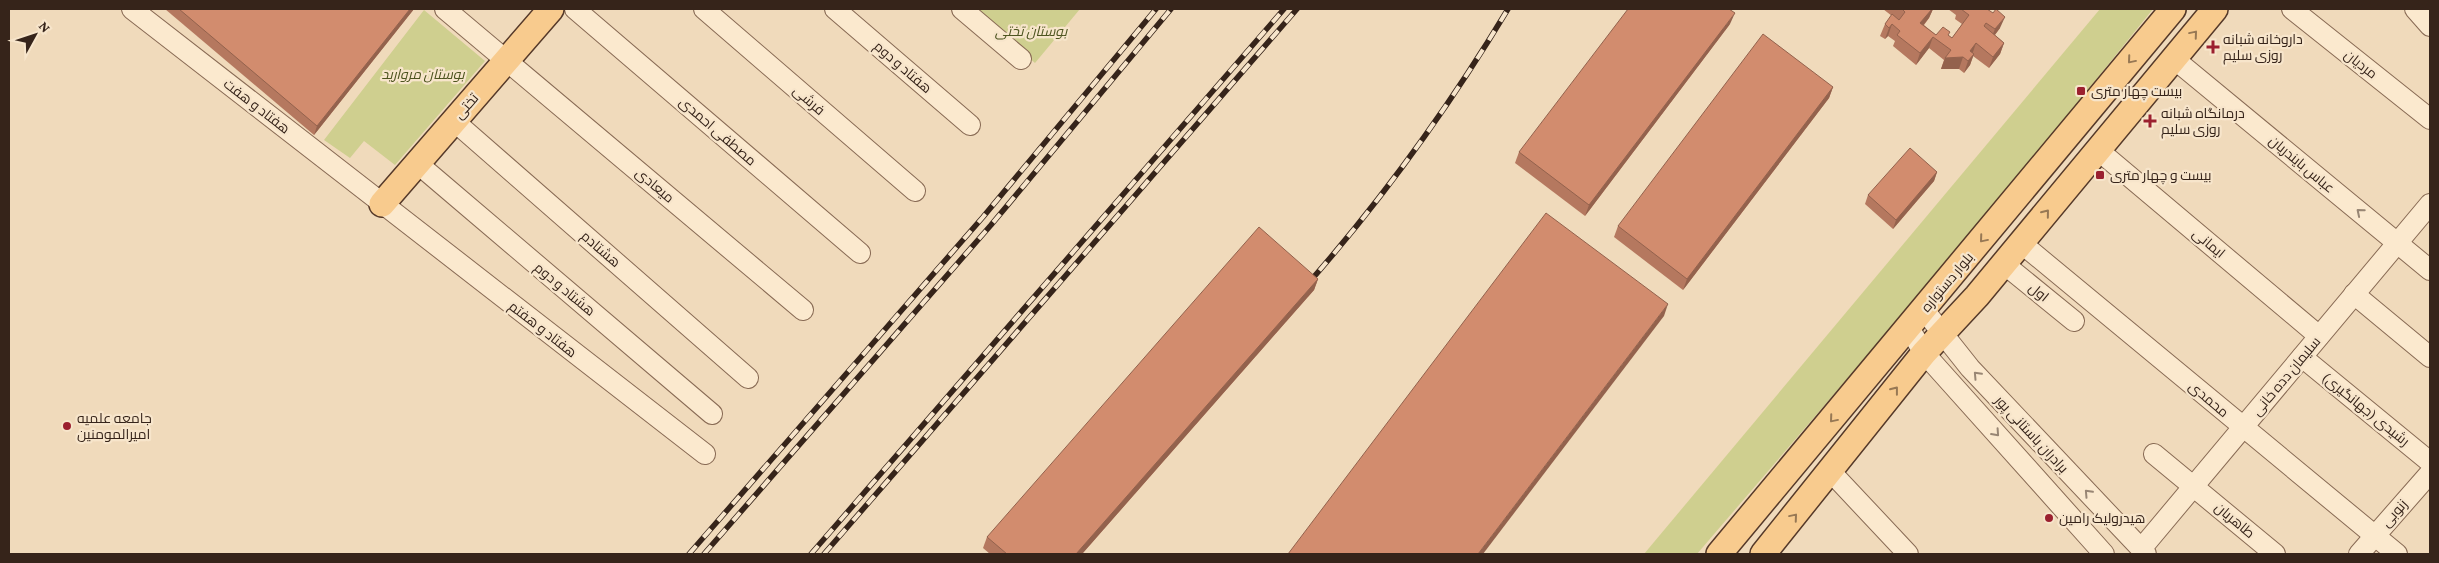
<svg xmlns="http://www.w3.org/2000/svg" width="2439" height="563" font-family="'Crimson Pro',Cairo,serif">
<rect width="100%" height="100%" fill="#f0dabb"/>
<!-- green -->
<g fill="#cfcf8f">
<path d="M971,9h109l-45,54z"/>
<path d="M2100,9h53l-180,223 -276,322h-53z"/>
<path d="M424,10l61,51 -90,104 -31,-24 -14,17 -26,-18z"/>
</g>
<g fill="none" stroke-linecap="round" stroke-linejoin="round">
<!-- minor casing -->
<g stroke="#886a54" stroke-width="22">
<g id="minor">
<path d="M132,9l573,445"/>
<path d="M445,9l358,301"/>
<path d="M575,9l285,244"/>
<path d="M704,9l211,182"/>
<path d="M835,9l135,116"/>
<path d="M962,9l59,50"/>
<path d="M2292,9l138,110"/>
<path d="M2415,9l15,17"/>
<path d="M2173,58l257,212"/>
<path d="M454,121l294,257"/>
<path d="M2098,150l221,186"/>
<path d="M417,163l295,251"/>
<path d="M2021,243l376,311"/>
<path d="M2004,264l70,57"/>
<path d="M2354,294l76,63"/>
<path d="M1924,310l46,58 176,186"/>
<path d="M1909,328l15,25 180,201"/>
<path d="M2302,357l128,105"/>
<path d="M2154,454l121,100"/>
<path d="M1831,472l77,82"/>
<path d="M2141,549l289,-345"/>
<path d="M2359,554l71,-81"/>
</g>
</g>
<!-- major casing -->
<g stroke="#553929" stroke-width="28">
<g id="major">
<path d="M382,204l169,-195"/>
<path d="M1719,554l454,-545"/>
<path d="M1763,554l161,-201 53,-57 238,-287"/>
</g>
</g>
<!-- minor -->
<use href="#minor" stroke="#fbe9ce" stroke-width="20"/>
<!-- major -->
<use href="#major" stroke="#f8cb8e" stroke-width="25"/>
<!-- rail casing -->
<g stroke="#36241a" stroke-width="5.5">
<g id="rail">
<path d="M1305,287c76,-86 144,-180 203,-278"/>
<path d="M689,554l294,-337 173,-208"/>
<path d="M704,554l287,-329 180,-216"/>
<path d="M811,554l473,-545"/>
<path d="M824,554l473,-545"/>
</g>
</g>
<!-- rail -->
<use href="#rail" stroke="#f7e5cb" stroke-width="4" stroke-dasharray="11" stroke-linecap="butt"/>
</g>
<!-- wall -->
<g fill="#b5785f">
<path d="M165,9h249l-100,126z"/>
<path d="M1883,9h50l-4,9 -5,7 12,10h12l4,3 10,-14 -7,-5 1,-4 -8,-6h41l-1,1 12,18 -5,7 9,8 -4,11 -11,14 -16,-12 -3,9 -6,8 -5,-4h-18l3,-9 -15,-12 -13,17 -23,-19 2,-5 -7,-5 -3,3 -5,-3 5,-12 7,-8z"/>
<path d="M1730,24l-145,192 -70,-53 4,-11z"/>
<path d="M1833,87l-4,11 -146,192 -69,-53 4,-11z"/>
<path d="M1937,172l-3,9 -41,48 -28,-25 3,-9z"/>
<path d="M1318,279l-4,11 -232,264h-92l-7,-6 4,-11z"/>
</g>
<!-- shaded-wall -->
<g fill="#93624d">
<path d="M410,9h4l-100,126 3,-9z"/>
<path d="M1932,9h1l-4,9 -13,16 4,-11z"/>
<path d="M1735,13l-5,11 -145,192 4,-11z"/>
<path d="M2005,17l-5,11 -10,13 5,-12z"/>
<path d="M1892,24l-4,12 -3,3 4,-11z"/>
<path d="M1933,37l-4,11 -13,17 4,-12z"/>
<path d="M1976,43l-4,12 -2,-4z"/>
<path d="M2004,43l-4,11 -11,14 4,-11z"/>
<path d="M1974,54l-4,11 -6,8 4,-12z"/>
<path d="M1963,57l-4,12h-18l4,-11z"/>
<path d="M1833,87l-4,11 -146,192 4,-11z"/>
<path d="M1937,172l-3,9 -41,48 3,-9z"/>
<path d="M1318,279l-4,11 -232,264h-6z"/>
<path d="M1668,304l-4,12 -181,238h-5z"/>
</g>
<!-- building -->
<g fill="#d28c6e" stroke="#93624d">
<path d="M179,9h231l-93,117z"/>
<path d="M1628,9h101l6,4 -146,192 -70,-53z"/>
<path d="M1902,9h30l-12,14 16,12 7,-8 7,5 -2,3 4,3 17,-23 -8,-6h26l6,4 3,-4 9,8 -10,12 -9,-6 -2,3 20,17 -11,14 -17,-14 -6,8 4,3 -6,7 -5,-4 -18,1 6,-8 -18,-13 -13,16 -23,-18 3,-4 -8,-7 -3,4 -4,-4 7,-10 7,6 6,-8z"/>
<path d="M1763,34l70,53 -146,192 -69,-53z"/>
<path d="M1910,148l27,24 -41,48 -28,-25z"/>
<path d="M1546,213l122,91 -190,250h-190z"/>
<path d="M1259,227l59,52 -242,275h-69l-20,-17z"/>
</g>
<!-- one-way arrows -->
<defs><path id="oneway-chevron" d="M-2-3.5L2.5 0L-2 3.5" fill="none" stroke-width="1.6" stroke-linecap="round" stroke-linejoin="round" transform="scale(1.25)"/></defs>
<g stroke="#977854">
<use href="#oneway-chevron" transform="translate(2194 34) rotate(-50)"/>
<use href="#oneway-chevron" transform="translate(2131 60) rotate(130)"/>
<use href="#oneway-chevron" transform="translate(2046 213) rotate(-51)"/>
<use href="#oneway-chevron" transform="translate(1983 239) rotate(130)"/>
<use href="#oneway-chevron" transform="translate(1895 390) rotate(-52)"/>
<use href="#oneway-chevron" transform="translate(1833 419) rotate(130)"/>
<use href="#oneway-chevron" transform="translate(1794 517) rotate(-50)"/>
</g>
<g stroke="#988674">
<use href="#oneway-chevron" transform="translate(2360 212) rotate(-140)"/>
<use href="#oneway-chevron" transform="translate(1977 375) rotate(-133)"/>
<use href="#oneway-chevron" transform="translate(1996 433) rotate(48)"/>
<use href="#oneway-chevron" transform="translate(2088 493) rotate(-133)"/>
</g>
<!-- markers -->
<g fill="#9b202f" stroke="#f7e5cb" stroke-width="2">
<path d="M2210.5 39.5h5v5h5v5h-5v5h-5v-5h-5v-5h5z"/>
<rect x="2076" y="86" width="10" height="10" rx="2.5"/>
<path d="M2147.5 113.5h5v5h5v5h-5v5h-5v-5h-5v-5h5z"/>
<rect x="2095" y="170" width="10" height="10" rx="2.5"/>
<circle cx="67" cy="426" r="5"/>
<circle cx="2049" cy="518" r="5"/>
</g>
<g text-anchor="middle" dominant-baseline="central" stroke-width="4.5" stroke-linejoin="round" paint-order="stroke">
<!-- park labels -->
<g font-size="14" font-style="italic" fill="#4d541f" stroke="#f7e5cb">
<text x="1031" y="31">بوستان تختی</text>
<text x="423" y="74">بوستان مروارید</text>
</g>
<!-- poi labels -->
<g font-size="14" fill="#36241a" stroke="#f7e5cb" text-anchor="start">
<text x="2223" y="39">داروخانه شبانه<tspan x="2223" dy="16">روزی سلیم</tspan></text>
<text x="2091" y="91">بیست چهار متری</text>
<text x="2161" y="113">درمانگاه شبانه<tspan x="2161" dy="16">روزی سلیم</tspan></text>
<text x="2110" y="175">بیست و چهار متری</text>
<text x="77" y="418">جامعه علمیه<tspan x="77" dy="16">امیرالمومنین</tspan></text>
<text x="2059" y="518">هیدرولیک رامین</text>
</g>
<!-- street labels -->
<g font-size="14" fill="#36241a" stroke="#f7e5cb">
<text transform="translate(2361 64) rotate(38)">مردیان</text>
<text transform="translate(903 67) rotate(41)">هفتاد و دوم</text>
<text transform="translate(809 100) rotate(41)">فرشی</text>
<text transform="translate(257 106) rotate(38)">هفتاد و هفت</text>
<text transform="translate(466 106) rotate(-49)">تختی</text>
<text transform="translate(718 131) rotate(41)">مصطفی احمدی</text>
<text transform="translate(2302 164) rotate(40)">عباس بایندریان</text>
<text transform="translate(655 185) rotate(40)">میعادی</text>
<text transform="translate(2209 243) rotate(40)">ایمانی</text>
<text transform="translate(601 249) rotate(41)">هشتادم</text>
<text transform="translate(1947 282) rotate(-50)">بلوار دستواره</text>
<text transform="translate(565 289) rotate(40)">هشتاد و دوم</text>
<text transform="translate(2039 292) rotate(39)">اول</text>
<text transform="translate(543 329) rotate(38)">هفتاد و هفتم</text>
<text transform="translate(2286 376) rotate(-50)">سلیمان دده خانی</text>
<text transform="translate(2209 399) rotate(40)">محمدی</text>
<text transform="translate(2366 409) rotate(39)">رشیدی (جهانگیری)</text>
<text transform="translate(2032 434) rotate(47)">برادران باستانی پور</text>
<text transform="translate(2394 513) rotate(-48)">زنوبی</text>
<text transform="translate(2235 520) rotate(40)">طاهریان</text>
</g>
</g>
<!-- border -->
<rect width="2439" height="563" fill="none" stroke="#36241a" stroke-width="20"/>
<!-- north arrow -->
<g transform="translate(35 35) rotate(50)" stroke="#f7e5cb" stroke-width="4" paint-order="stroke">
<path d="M0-4L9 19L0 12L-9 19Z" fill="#36241a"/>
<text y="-8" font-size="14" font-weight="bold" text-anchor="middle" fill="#36241a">N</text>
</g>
</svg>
